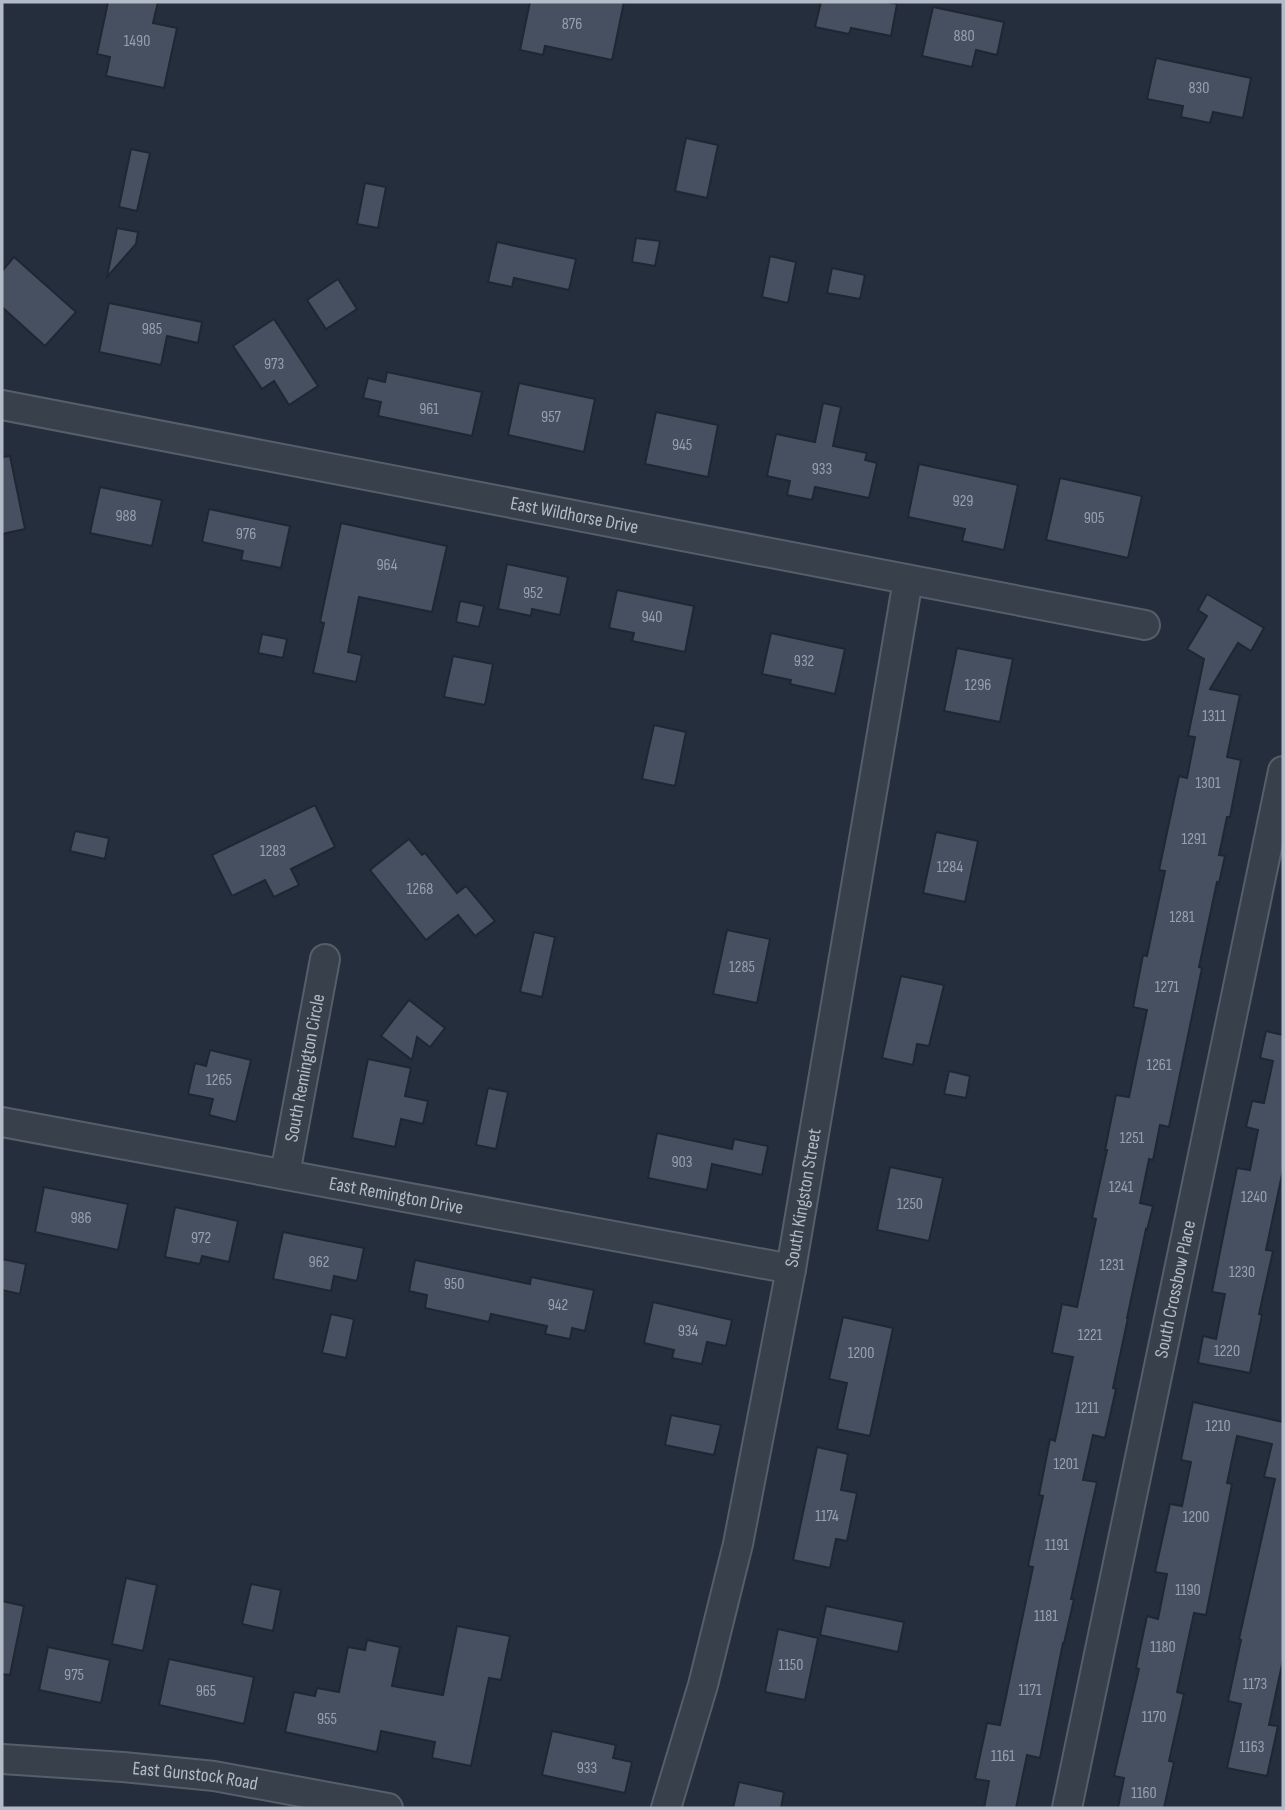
<svg xmlns="http://www.w3.org/2000/svg" width="1285" height="1810" font-family="'Sofia Sans Condensed',sans-serif">
<rect width="100%" height="100%" fill="#252e3c"/>
<!-- building -->
<g fill="#465060" stroke="#1f2733" stroke-width="2">
<path d="M108,2h50l-5,21 24,5 -13,60 -58,-12 4,-19 -13,-3z"/>
<path d="M530,2h94l-12,58 -67,-14 -2,9 -23,-5z"/>
<path d="M821,2h66l10,2 -6,32 -40,-8 -2,6 -34,-7z"/>
<path d="M933,7l71,15 -7,33 -21,-5 -4,17 -50,-11z"/>
<path d="M1156,58l95,20 -8,40 -30,-6 -3,11 -29,-6 2,-11 -36,-7z"/>
<path d="M686,138l32,7 -11,53 -32,-7z"/>
<path d="M131,149l19,4 -13,58 -18,-4z"/>
<path d="M365,183l21,4 -8,41 -21,-4z"/>
<path d="M117,228l21,4 -2,12 -29,33z"/>
<path d="M636,238l24,3 -5,25 -23,-4z"/>
<path d="M497,242l79,17 -7,31 -55,-12 -2,9 -24,-5z"/>
<path d="M770,256l26,6 -8,41 -26,-6z"/>
<path d="M14,257l62,55 -31,34 -43,-39v-36z"/>
<path d="M832,268l33,7 -5,24 -33,-6z"/>
<path d="M338,279l19,30 -31,20 -19,-29z"/>
<path d="M109,303l93,19 -4,21 -31,-7 -6,29 -62,-13z"/>
<path d="M274,319l44,67 -29,19 -15,-24 -12,8 -29,-43z"/>
<path d="M387,372l95,20 -10,44 -94,-20 3,-14 -18,-4 5,-20 17,4z"/>
<path d="M519,383l76,16 -11,53 -76,-17z"/>
<path d="M823,403l18,4 -8,39 34,7 -2,7 12,3 -8,35 -54,-11 -3,13 -25,-5 3,-14 -23,-5 9,-42 39,8z"/>
<path d="M656,412l62,13 -10,52 -63,-13z"/>
<path d="M10,456l15,73 -23,5v-77z"/>
<path d="M919,464l99,21 -14,65 -42,-9 3,-12 -57,-12z"/>
<path d="M1060,478l82,18 -14,62 -82,-18z"/>
<path d="M100,487l62,13 -10,46 -62,-13z"/>
<path d="M209,509l81,17 -9,42 -40,-8 2,-9 -41,-9z"/>
<path d="M341,523l106,23 -15,66 -73,-15 -11,55 14,3 -6,27 -43,-9 11,-50 -4,-1z"/>
<path d="M507,564l61,13 -8,38 -28,-6 -1,7 -33,-7z"/>
<path d="M617,590l77,16 -9,46 -53,-11 2,-8 -25,-5z"/>
<path d="M1207,594l57,34 -13,23 -13,-8 -28,46 30,6 -13,62 14,3 -11,57h-3l-8,38 6,1 -6,27 -2,-1 -18,85 3,1 -33,159 -9,-2 -7,35 -4,-1 -9,44 13,3 -6,24 -1,-1 -19,89h1l-15,70 3,1 -11,49 -12,-3 -10,45 14,2 -26,117h3l-10,44h-1l-23,115 -13,-3 -11,53h-32l5,-27 -14,-2 12,-56 13,2 33,-158 -5,-1 15,-70 -4,-1 11,-56 5,2 18,-84 -21,-4 10,-49 15,3 19,-88 -4,-1 15,-68h-2l11,-55 13,2 18,-87 -14,-3 10,-52 4,1 18,-85 -6,-1 20,-94 8,2 8,-41 -7,-1 16,-77 -17,-10 20,-33 -9,-6z"/>
<path d="M460,601l24,5 -5,21 -23,-5z"/>
<path d="M771,633l74,16 -10,45 -45,-10 1,-4 -29,-6z"/>
<path d="M262,634l25,5 -4,19 -25,-5z"/>
<path d="M957,648l56,11 -13,63 -56,-11z"/>
<path d="M453,656l40,8 -8,41 -41,-8z"/>
<path d="M654,725l32,7 -11,54 -33,-7z"/>
<path d="M315,805l20,42 -44,22 8,16 -25,12 -9,-17 -33,16 -20,-41z"/>
<path d="M75,831l34,7 -4,21 -35,-8z"/>
<path d="M936,832l42,9 -13,61 -42,-9z"/>
<path d="M409,839l13,16 3,-2 32,40 9,-7 29,35 -20,15 -17,-21 -32,25 -56,-70z"/>
<path d="M727,930l43,9 -13,64 -44,-9z"/>
<path d="M534,932l21,5 -13,60 -22,-5z"/>
<path d="M901,976l43,9 -15,61 -12,-2 -4,21 -31,-7z"/>
<path d="M409,1000l36,28 -15,19 -13,-10 -5,23 -31,-24z"/>
<path d="M1266,1031l17,4v135l-17,80 7,1 -14,63 3,1 -12,58 -52,-10 5,-27 13,3 9,-45 -13,-2 15,-75 10,-49 13,2 8,-40 -12,-3 6,-26 12,2 9,-42 -13,-3z"/>
<path d="M210,1050l41,10 -15,62 -27,-7 4,-16 -25,-5 7,-31 11,3z"/>
<path d="M368,1059l43,9 -6,28 23,5 -5,23 -22,-5 -6,28 -43,-9z"/>
<path d="M949,1071l21,5 -4,22 -22,-4z"/>
<path d="M488,1088l20,4 -12,57 -20,-4z"/>
<path d="M657,1133l75,16 2,-10 34,7 -6,29 -50,-11 -5,26 -59,-12z"/>
<path d="M890,1167l53,11 -14,63 -52,-11z"/>
<path d="M44,1187l84,17 -10,46 -83,-18z"/>
<path d="M175,1207l63,14 -9,41 -27,-6 -2,8 -35,-7z"/>
<path d="M283,1232l81,16 -7,33 -23,-5 -3,15 -58,-12z"/>
<path d="M2,1259l24,5 -6,30 -18,-4z"/>
<path d="M415,1260l115,24 1,-7 63,13 -9,41 -13,-3 -2,11 -25,-5 2,-8 -56,-12 -2,8 -64,-14 2,-13 -18,-4z"/>
<path d="M653,1302l79,18 -6,26 -19,-4 -5,22 -30,-6 2,-8 -30,-7z"/>
<path d="M331,1314l23,5 -8,39 -24,-5z"/>
<path d="M843,1317l50,11 -23,108 -33,-7 10,-46 -18,-4z"/>
<path d="M1193,1402l90,20v238l-14,65 9,1 -11,50 -40,-8 14,-64 -13,-3 13,-61 -2,-1 36,-160 -11,-2 8,-33 -35,-8 -10,47 5,1 -26,131 -12,-2 -17,79 7,2 -15,67 5,1 -10,46h-46l6,-30 -10,-2 25,-107 -3,-1 11,-52 11,3 9,-45 -12,-2 15,-68 12,2 9,-44 -10,-2z"/>
<path d="M671,1415l50,10 -7,30 -49,-10z"/>
<path d="M817,1447l31,7 -7,36 16,3 -10,48 -11,-2 -6,29 -37,-8z"/>
<path d="M126,1578l31,7 -14,66 -31,-7z"/>
<path d="M251,1584l30,6 -8,41 -31,-7z"/>
<path d="M2,1601l22,5 -14,69 -8,-1z"/>
<path d="M826,1606l78,16 -6,30 -78,-17z"/>
<path d="M457,1626l53,10 -9,44 -12,-2 -18,88 -39,-8 3,-16 -54,-11 -4,21 -92,-20 9,-40 21,4 2,-8 22,4 9,-45 17,3 2,-10 33,7 -8,39 51,9z"/>
<path d="M778,1629l40,9 -13,62 -40,-8z"/>
<path d="M48,1647l62,13 -9,43 -62,-13z"/>
<path d="M169,1659l85,18 -10,47 -85,-19z"/>
<path d="M552,1731l64,14 -3,13 19,4 -7,31 -83,-18z"/>
<path d="M739,1782l45,10 -3,16h-48z"/>
</g>
<g fill="none" stroke-linecap="round" stroke-linejoin="round">
<!-- minor casing -->
<g stroke="#565e6a" stroke-width="32">
<g id="minor">
<path id="s1" d="M2,405l1143,220"/>
<path id="s2" d="M2,1122l789,147"/>
<path id="s3" d="M285,1174l40,-215"/>
<path id="s4" d="M2,1759l121,8 91,9 174,32"/>
<path id="s5" d="M666,1808l37,-123 35,-141 53,-275 117,-689"/>
<path id="s6" d="M1067,1808l216,-1037"/>
</g>
</g>
<!-- minor -->
<use href="#minor" stroke="#38404c" stroke-width="28"/>
</g>
<g text-anchor="middle" dominant-baseline="central" stroke-width="7" stroke-linejoin="round" paint-order="stroke">
<!-- number labels -->
<g font-size="16" fill="#98a0ae">
<text x="572" y="24">876</text>
<text x="964" y="36">880</text>
<text x="137" y="41">1490</text>
<text x="1199" y="88">830</text>
<text x="152" y="329">985</text>
<text x="274" y="364">973</text>
<text x="429" y="409">961</text>
<text x="551" y="417">957</text>
<text x="682" y="445">945</text>
<text x="822" y="469">933</text>
<text x="963" y="501">929</text>
<text x="126" y="516">988</text>
<text x="1094" y="518">905</text>
<text x="246" y="534">976</text>
<text x="387" y="565">964</text>
<text x="533" y="593">952</text>
<text x="652" y="617">940</text>
<text x="804" y="661">932</text>
<text x="978" y="685">1296</text>
<text x="1214" y="716">1311</text>
<text x="1208" y="783">1301</text>
<text x="1194" y="839">1291</text>
<text x="273" y="851">1283</text>
<text x="950" y="867">1284</text>
<text x="420" y="889">1268</text>
<text x="1182" y="917">1281</text>
<text x="742" y="967">1285</text>
<text x="1167" y="987">1271</text>
<text x="1159" y="1065">1261</text>
<text x="219" y="1080">1265</text>
<text x="1132" y="1138">1251</text>
<text x="682" y="1162">903</text>
<text x="1121" y="1187">1241</text>
<text x="1254" y="1197">1240</text>
<text x="910" y="1204">1250</text>
<text x="81" y="1218">986</text>
<text x="201" y="1238">972</text>
<text x="319" y="1262">962</text>
<text x="1112" y="1265">1231</text>
<text x="1242" y="1272">1230</text>
<text x="454" y="1284">950</text>
<text x="558" y="1305">942</text>
<text x="688" y="1331">934</text>
<text x="1090" y="1335">1221</text>
<text x="1227" y="1351">1220</text>
<text x="861" y="1353">1200</text>
<text x="1087" y="1408">1211</text>
<text x="1218" y="1426">1210</text>
<text x="1066" y="1464">1201</text>
<text x="827" y="1516">1174</text>
<text x="1196" y="1517">1200</text>
<text x="1057" y="1545">1191</text>
<text x="1188" y="1590">1190</text>
<text x="1046" y="1616">1181</text>
<text x="1163" y="1647">1180</text>
<text x="791" y="1665">1150</text>
<text x="74" y="1675">975</text>
<text x="1255" y="1684">1173</text>
<text x="1030" y="1690">1171</text>
<text x="206" y="1691">965</text>
<text x="1154" y="1717">1170</text>
<text x="327" y="1719">955</text>
<text x="1252" y="1747">1163</text>
<text x="1003" y="1756">1161</text>
<text x="587" y="1768">933</text>
<text x="1144" y="1793">1160</text>
</g>
<!-- street labels -->
<g font-size="19" fill="#b4bbc8" stroke="#1d2531">
<text stroke="none"><textPath href="#s1" startOffset="583">East Wildhorse Drive</textPath></text>
<text stroke="none"><textPath href="#s3" startOffset="108">South Remington Circle</textPath></text>
<text stroke="none"><textPath href="#s2" startOffset="401">East Remington Drive</textPath></text>
<text stroke="none"><textPath href="#s5" startOffset="626">South Kingston Street</textPath></text>
<text stroke="none"><textPath href="#s6" startOffset="530">South Crossbow Place</textPath></text>
<text stroke="none"><textPath href="#s4" startOffset="194">East Gunstock Road</textPath></text>
</g>
</g>
<!-- border -->
<rect width="1285" height="1810" fill="none" stroke="#b4bbc8" stroke-width="7"/>
</svg>
